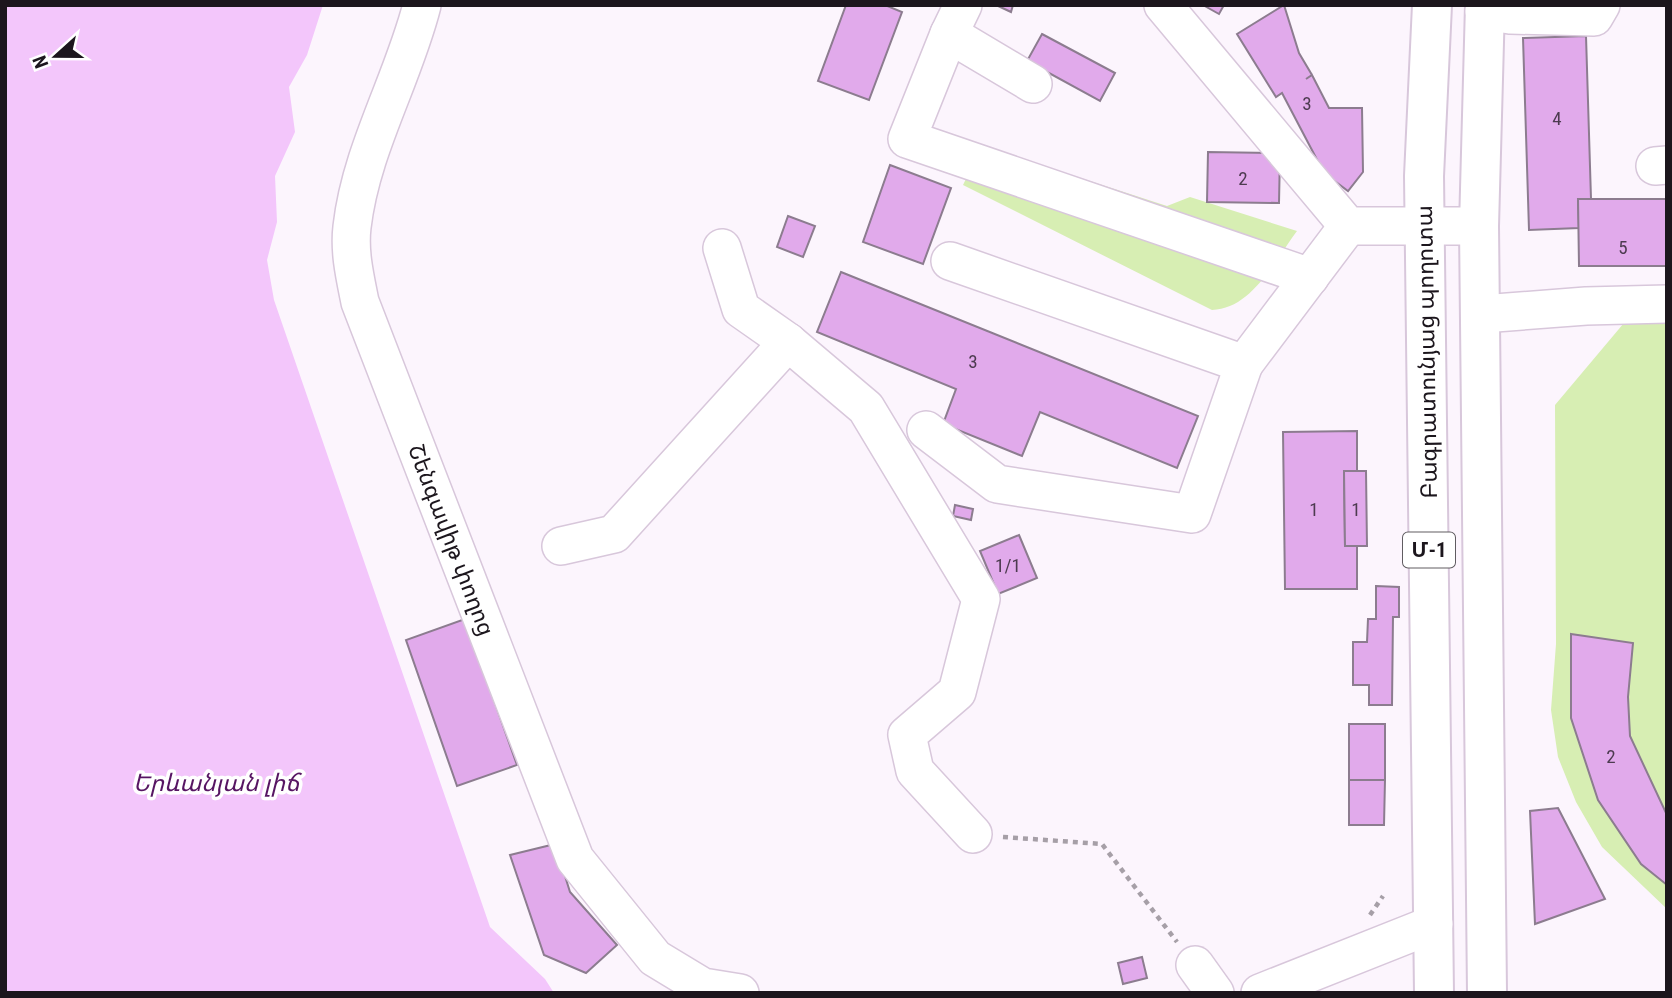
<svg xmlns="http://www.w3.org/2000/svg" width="1672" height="998" font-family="'Roboto Condensed','Noto Sans Armenian',sans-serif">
<rect width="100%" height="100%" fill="#fcf5fd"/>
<!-- green -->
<g fill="#d7eeb3">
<path d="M982,146l185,60 23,-9 107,34c-22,29 -45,78 -85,79l-249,-125z"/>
<path d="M1629,317h38v592l-65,-62 -26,-45 -18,-45 -7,-47 5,-66 -1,-239z"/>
</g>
<!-- water -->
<path fill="#f3c6fb" d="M5,5h318l-16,50 -18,32 6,45 -20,44 2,46 -10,38 7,40 216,627 55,52 9,14h-549z"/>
<!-- building -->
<g fill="#e1aaeb" stroke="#8c7c8f" stroke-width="2">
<path d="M846,5h39l17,7 -33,88 -51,-19z"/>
<path d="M996,5h17l-2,7z"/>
<path d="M1203,5h21l-5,9z"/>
<path d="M1284,5l15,48 13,22 -6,4 6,-4 17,33h33l1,64 -15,19 -24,-18 -42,-80 -6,4 -39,-63z"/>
<path d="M1042,34l73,39 -15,28 -73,-40z"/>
<path d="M1586,36l5,163h-13l1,29 -50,2 -6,-192z"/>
<path d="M1208,152l72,1 -1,50 -72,-1z"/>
<path d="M890,165l61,23 -28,76 -60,-22z"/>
<path d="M1578,199h89v67h-88z"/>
<path d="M788,216l27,10 -12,31 -26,-10z"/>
<path d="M841,272l357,144 -21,52 -137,-56 -18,44 -79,-32 13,-35 -139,-57z"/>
<path d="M1357,431v40h-13l1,75h12v43h-72l-2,-157z"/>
<path d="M1344,471h22l1,75h-22z"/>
<path d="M955,505l18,4 -2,11 -18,-4z"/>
<path d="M1019,535l18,43 -39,16 -18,-43z"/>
<path d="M1376,586l23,1v30h-6l-1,88h-23v-20h-16v-43h14l1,-23h8z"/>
<path d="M465,619l52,146 -60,21 -51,-146z"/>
<path d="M1571,634l62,9 -5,54 2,39 37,79v70l-26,-21 -43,-64 -27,-82z"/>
<rect x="1349" y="724" width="36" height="56"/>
<path d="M1349,780h36l-1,45h-35z"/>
<path d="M1558,808l47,91 -70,25 -5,-113z"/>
<path d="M555,844l15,48 47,53 -31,28 -42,-18 -34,-100z"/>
<path d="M1142,957l5,21 -24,6 -5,-21z"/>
</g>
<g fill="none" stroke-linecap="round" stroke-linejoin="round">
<!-- minor casing -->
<g stroke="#d8c7db" stroke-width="40">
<g id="minor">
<path d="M422,5c-19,75 -61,144 -70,222 -3,25 3,50 8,75l215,557 80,99 48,29 37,6"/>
<path d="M963,5l-14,29 84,50"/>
<path d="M1163,5l185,221h131"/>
<path d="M1484,11l26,4 84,2 7,-12"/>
<path d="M949,34l-42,105 403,138"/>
<path d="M1655,166l12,-1"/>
<path d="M722,248l19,61 47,33 78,66 115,191 -24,93 -50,43 8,36 58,63"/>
<path d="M950,261l294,103 104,-138"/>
<path d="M1482,314l104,-8 81,-2"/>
<path d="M926,430l71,54 195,30 52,-150"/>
<path d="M561,546l53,-12 174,-192"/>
<path d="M1195,965l20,28"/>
<path d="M1260,993l174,-69"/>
</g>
</g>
<!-- major casing -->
<g stroke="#d8c7db" stroke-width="42">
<g id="major">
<path d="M1432,5l-8,171 10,817"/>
<path d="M1485,5l-6,221 8,767"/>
</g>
</g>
<!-- path -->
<g stroke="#a69fa7" stroke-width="4.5" stroke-dasharray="5 5" stroke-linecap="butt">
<path d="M1003,837l99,7 75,98"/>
<path d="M1370,915l13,-19"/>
</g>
<!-- minor -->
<use href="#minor" stroke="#fff" stroke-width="37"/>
<!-- major -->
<use href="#major" stroke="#fff" stroke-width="38"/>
</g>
<g text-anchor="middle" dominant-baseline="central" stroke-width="7" stroke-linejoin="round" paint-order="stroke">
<!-- number labels -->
<g font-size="19" fill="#4d3b50">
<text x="1307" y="103">3</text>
<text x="1557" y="118">4</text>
<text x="1243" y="178">2</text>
<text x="1623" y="247">5</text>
<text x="973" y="361">3</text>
<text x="1314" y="509">1</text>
<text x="1356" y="509">1</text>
<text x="1008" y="565">1/1</text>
<text x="1611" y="756">2</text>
</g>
<!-- shield labels -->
<rect fill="#fff" stroke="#605c61" stroke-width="2" x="1403" y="532.5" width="52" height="35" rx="5"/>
<g font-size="21" font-weight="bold" fill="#1c161d">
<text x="1429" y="550">Մ-1</text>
</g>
<!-- street labels -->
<g font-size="23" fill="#1c161d" stroke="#fff">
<text transform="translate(1427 352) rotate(-91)">Բագրատունյաց պողոտա</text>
<text transform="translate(451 540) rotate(69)">Շենգավիթ փողոց</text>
</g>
<!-- water labels -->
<g font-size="24" font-style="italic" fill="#571563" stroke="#fff">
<text x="216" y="783">Երևանյան լիճ</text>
</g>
</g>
<!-- border -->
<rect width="1672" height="998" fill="none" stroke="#1c161d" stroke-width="14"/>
<!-- north arrow -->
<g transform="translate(56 56) rotate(249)" stroke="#ffffff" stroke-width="5" paint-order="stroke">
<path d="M0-5L12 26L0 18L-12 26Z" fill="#1c161d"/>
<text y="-10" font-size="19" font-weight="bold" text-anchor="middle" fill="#1c161d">N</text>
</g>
</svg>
